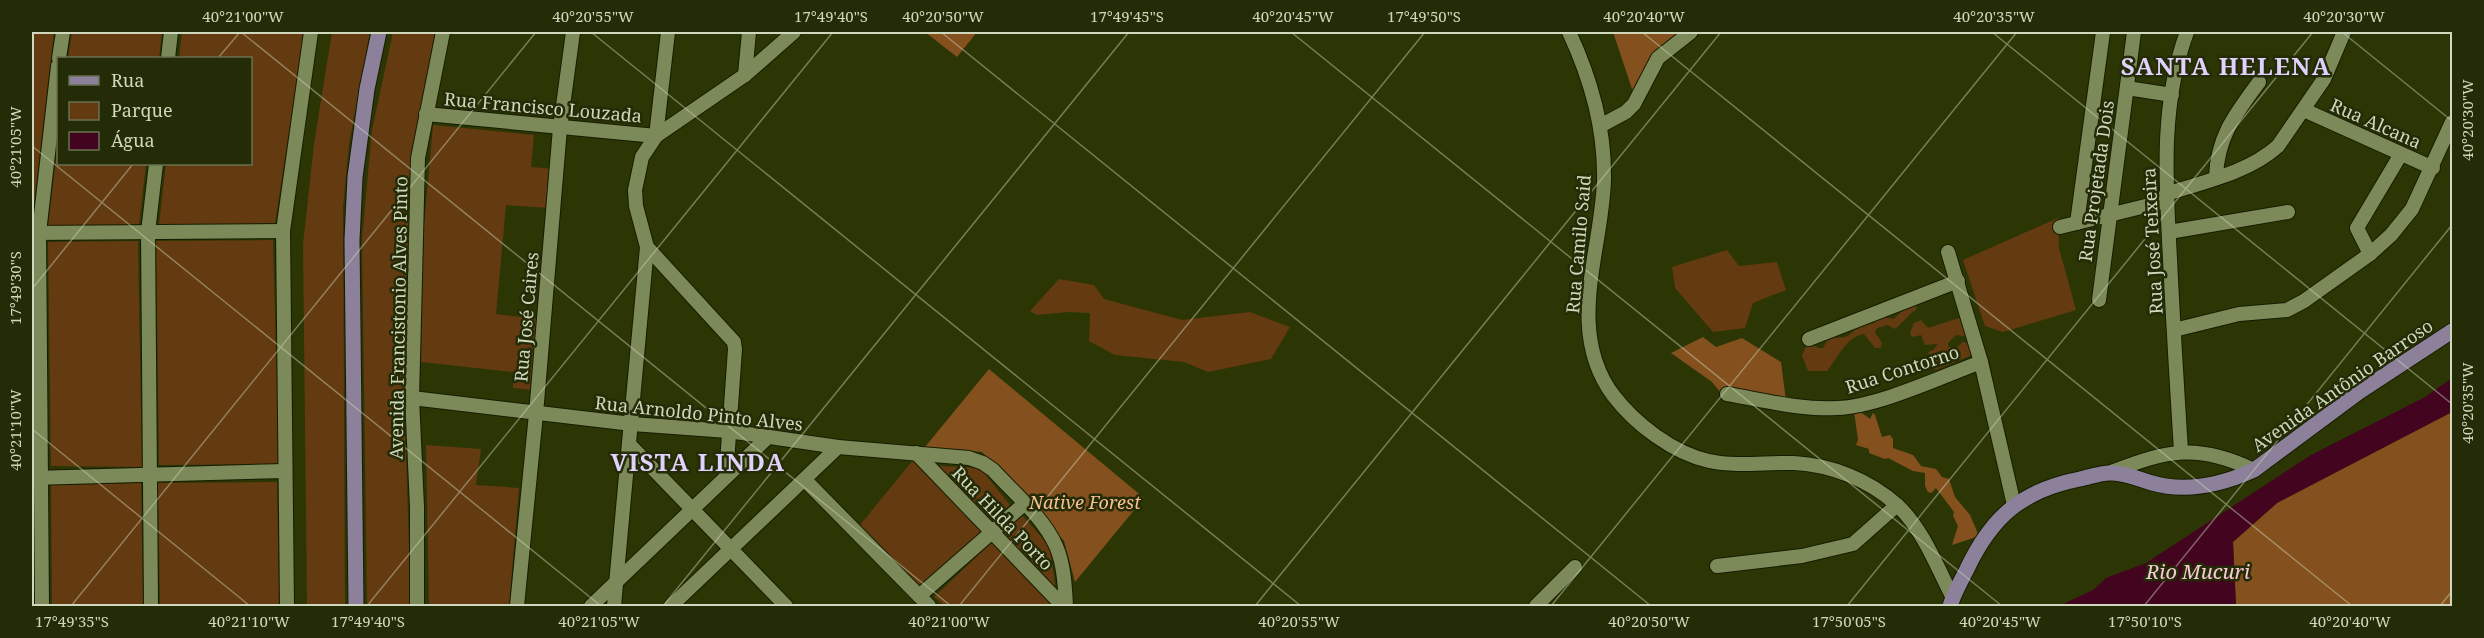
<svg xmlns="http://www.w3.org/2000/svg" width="2484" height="638" font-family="'Noto Serif',serif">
<rect width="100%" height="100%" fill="#2c3604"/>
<!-- green -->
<g fill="#643a11">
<path d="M32,32h22l-22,191z"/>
<path d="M72,32h90l-3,26h-91z"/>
<path d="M182,32h122l-29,192h-116l7,-60h84v-106h-71z"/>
<path d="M332,32h38l-21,112 -6,63 2,399h-38l-4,-362 11,-100z"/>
<path d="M393,32h45l-16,67 -16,164 -1,160 6,183h-44l-5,-367 10,-109z"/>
<path d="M433,125l101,10 -3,32 23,2 -4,39 -44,-3 -10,109 43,5 -7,71 -19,-2v-16l-92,-10 2,-125z"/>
<path d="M58,141v23h88l-7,62 -91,-1z"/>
<path d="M2058,218l1,30 17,62 -73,22 -18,-6 -22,-66z"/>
<path d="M273,240l6,224 -120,1 -3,-224z"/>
<path d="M138,241l4,226 -91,-1 -3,-224z"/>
<path d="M1727,250l12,16 38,-4 9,28 -33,13 -8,25 -32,4 -38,-44 -3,-21z"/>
<path d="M1059,279l35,6 10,14 78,21 68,-8 40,15 -19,32 -63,13 -24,-10 -69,-7 -26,-14 1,-28 -21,-1 -32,3 -7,-4z"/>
<path d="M1917,303l-1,7c-9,5 -13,14 -22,19l-6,-4 -11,3 -2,4 7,11 -1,5h-6l-11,-14c-17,2 -27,25 -37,37h-19l-6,-16 4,-8 6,-3 6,4h5l7,-13 5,3c3,-1 7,0 10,-1 11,-4 12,-15 27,-13l9,-7 13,2 8,-8 -1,-3z"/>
<path d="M1959,318l5,2 5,17 -13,-2 -8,8v4h9l6,-5 7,2 2,11 -37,15 -7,-18 5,-2 5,-6 -13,1 -4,-10 -9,2 -2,-4 4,-10 7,-3 7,8z"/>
<path d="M426,445l55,4 -5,36 43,3 -10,118h-80z"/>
<path d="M914,459l69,71 -61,58 -62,-63z"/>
<path d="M939,466l41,2 30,37 -18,16z"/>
<path d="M277,482l2,124h-119l-2,-123z"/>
<path d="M141,483l2,123h-91l-1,-121z"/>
<path d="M32,485h2l1,121h-3z"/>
<path d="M1022,515l28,32 6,45 -54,-58z"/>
<path d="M993,541l62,65h-110l-11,-9z"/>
</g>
<!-- forest -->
<g fill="#84501d">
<path d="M925,32h52l-20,25z"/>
<path d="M1613,32h76l-30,29 -25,34z"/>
<path d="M1703,337l13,10 26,-9 39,24 5,39 -65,-8 -9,-11 -41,-29z"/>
<path d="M989,369l155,129 -69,84 -11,-41 -82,-89 -57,-5z"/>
<path d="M1858,410l12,9 3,-6 2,2 7,22 8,-2 3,4v9l20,7 8,11 15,3 6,8 7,2 6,18 15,18 9,21 -27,9 6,-19 -5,-10 1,-4 -18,-24 -5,5 -3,-1 -3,-6v-13l-12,-2 -25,-13 -3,1 -16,-6v-4l-13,-4 2,-5 -4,-29z"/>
<path d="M2452,412v194h-216l-3,-64 44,-39z"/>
</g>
<!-- water -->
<path fill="#43041f" d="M2452,378v34l-175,91 -44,39 3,64h-177l34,-16 13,-12 40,-15 165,-108 114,-58z"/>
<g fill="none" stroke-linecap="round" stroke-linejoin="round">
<!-- minor casing -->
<g stroke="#151d00" stroke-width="16">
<g id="minor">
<path d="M1569,32c22,47 36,95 35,148 -2,71 -39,150 9,215 22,29 60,58 96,66 28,6 57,1 85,2 38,2 75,17 103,42 26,24 40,62 56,93"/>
<path d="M59,58l4,-26"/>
<path d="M168,58l3,-26"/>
<path d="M745,75l4,-43"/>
<path d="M2127,88l45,7"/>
<path d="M2304,110l129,58"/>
<path d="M426,114l230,22 89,-61 49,-43"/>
<path d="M1600,126l26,-14 8,-8 24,-46 33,-26"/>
<path d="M2216,177c1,-40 20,-64 43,-95"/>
<path d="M2166,194c37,-12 82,-21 112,-48l46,-67 20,-47"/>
<path d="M2077,223l26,-191"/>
<path d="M2060,227l106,-26"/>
<path d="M2169,232l119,-20"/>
<path d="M32,233l251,-2"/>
<path d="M647,247l87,95 1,7 -9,128"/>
<path d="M1948,252l33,110 33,143"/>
<path d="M2370,254l-13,-26 44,-74"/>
<path d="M2099,300l35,-268"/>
<path d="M2174,330l65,-16 48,-4 17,-9 66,-47 21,-19 21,-26 40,-87"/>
<path d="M1809,339l149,-58"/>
<path d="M1727,394c36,6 73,16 110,14 40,-1 104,-31 144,-46"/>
<path d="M412,398l220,26 96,7 110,16 131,11 14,5 10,7c21,23 50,47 63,76 8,18 9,41 10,60"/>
<path d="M630,445l156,161"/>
<path d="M2181,451c-4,-64 -8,-128 -11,-192 -4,-77 -10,-154 17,-227"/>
<path d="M916,453l147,153"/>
<path d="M2111,472c57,-22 86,-29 143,-2"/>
<path d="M32,478l253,-7"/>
<path d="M805,480l124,126"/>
<path d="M1717,566l85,-10 51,-12 44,-39"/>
<path d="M919,596l105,-92"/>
<path d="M42,606l-3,-373 19,-167"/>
<path d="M151,606l-3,-374 8,-68"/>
<path d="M287,606l-4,-375 28,-199"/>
<path d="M417,606v-99l-5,-109 6,-240 25,-126"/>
<path d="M517,606l19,-192 24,-286 13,-96"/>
<path d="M591,606l177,-169"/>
<path d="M614,606l33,-359 -11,-41 -1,-16 7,-33 14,-21 12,-104"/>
<path d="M671,606l167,-159"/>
<path d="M1536,606l39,-39"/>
</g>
</g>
<!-- major casing -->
<g stroke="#151d00" stroke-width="17">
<g id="major">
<path d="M356,606l-4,-366 3,-63 12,-88 12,-57"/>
<path d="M1950,606c4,-13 11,-25 17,-37 25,-53 56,-79 113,-90 10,-2 22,-7 32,-6 13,0 27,6 40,10 35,10 69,2 102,-13l105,-78 93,-61"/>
</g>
</g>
<!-- minor -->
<use href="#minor" stroke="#7c8958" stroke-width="14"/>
<!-- major -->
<use href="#major" stroke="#8d809a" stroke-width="15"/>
</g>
<!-- ticks -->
<path fill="none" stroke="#cfd7bd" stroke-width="1.5" stroke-opacity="0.45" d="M241,32l710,574M591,32l710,574M941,32l710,574M1291,32l711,574M1642,32l710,574M1992,32l460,372M2342,32l110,89M218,58l22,-26M32,146l569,460M32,289l101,-125M32,429l218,177M71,606l465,-574M367,606l466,-574M663,606l466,-574M959,606l466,-574M1255,606l466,-574M1551,606l466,-574M1847,606l466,-574M2144,606l308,-381M2440,606l12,-15"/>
<g text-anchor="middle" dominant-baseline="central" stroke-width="5" stroke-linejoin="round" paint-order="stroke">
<!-- street labels -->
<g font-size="18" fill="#cfd7bd" stroke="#232b07">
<text transform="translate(543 107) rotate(5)">Rua Francisco Louzada</text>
<text transform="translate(2376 123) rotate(24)">Rua Alcana</text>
<text transform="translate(2096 181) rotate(-82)">Rua Projetada Dois</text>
<text transform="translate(2152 241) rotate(-93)">Rua José Teixeira</text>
<text transform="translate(1578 244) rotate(-85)">Rua Camilo Said</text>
<text transform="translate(526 317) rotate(-85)">Rua José Caires</text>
<text transform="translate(398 318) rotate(-89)">Avenida Francistonio Alves Pinto</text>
<text transform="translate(1902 369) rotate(-18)">Rua Contorno</text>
<text transform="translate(2342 385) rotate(-35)">Avenida Antônio Barroso</text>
<text transform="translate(699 413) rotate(6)">Rua Arnoldo Pinto Alves</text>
<text transform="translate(1003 518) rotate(46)">Rua Hilda Porto</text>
</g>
<!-- park labels -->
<g font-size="18" font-style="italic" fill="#f9c192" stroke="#232b07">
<text x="1085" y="502">Native Forest</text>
</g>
<!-- water labels -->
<g font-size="20" font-style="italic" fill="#fbc8d5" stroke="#232b07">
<text x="2198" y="571">Rio Mucuri</text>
</g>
<!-- district labels -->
<g font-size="24" font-weight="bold" letter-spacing="1.5" fill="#e1d2fc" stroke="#232b07">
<text x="2226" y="65">SANTA HELENA</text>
<text x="698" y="461">VISTA LINDA</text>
</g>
</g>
<!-- border -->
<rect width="2484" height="638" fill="none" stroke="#232b07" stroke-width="66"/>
<!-- legend -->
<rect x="57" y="57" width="195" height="108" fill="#232b07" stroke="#687050" stroke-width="1.5"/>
<rect x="69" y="76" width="30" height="9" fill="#8d809a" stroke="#687050" stroke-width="1.5"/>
<text x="111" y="87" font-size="18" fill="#cfd7bd">Rua</text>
<rect x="69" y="102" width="30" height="18" fill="#643a11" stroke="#687050" stroke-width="1.5"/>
<text x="111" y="117" font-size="18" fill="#cfd7bd">Parque</text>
<rect x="69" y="132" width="30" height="18" fill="#43041f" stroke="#687050" stroke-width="1.5"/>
<text x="111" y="147" font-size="18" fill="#cfd7bd">Água</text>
<rect x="33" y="33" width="2418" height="572" fill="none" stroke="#cfd7bd" stroke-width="2"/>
<g font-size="15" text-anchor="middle" fill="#cfd7bd">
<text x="243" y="22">40°21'00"W</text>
<text x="593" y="22">40°20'55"W</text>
<text x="831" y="22">17°49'40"S</text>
<text x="943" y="22">40°20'50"W</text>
<text x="1127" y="22">17°49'45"S</text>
<text x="1293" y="22">40°20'45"W</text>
<text x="1424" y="22">17°49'50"S</text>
<text x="1644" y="22">40°20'40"W</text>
<text x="1994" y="22">40°20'35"W</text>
<text x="2344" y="22">40°20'30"W</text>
<text transform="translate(2468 120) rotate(-90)" y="5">40°20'30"W</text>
<text transform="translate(16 147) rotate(-90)" y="5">40°21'05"W</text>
<text transform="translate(16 288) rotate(-90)" y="5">17°49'30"S</text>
<text transform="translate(2468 403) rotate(-90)" y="5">40°20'35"W</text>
<text transform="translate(16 430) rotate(-90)" y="5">40°21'10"W</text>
<text x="72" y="627">17°49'35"S</text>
<text x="249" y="627">40°21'10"W</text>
<text x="368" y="627">17°49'40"S</text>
<text x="599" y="627">40°21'05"W</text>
<text x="949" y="627">40°21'00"W</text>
<text x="1299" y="627">40°20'55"W</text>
<text x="1649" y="627">40°20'50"W</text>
<text x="1849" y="627">17°50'05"S</text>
<text x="2000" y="627">40°20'45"W</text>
<text x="2145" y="627">17°50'10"S</text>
<text x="2350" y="627">40°20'40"W</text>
</g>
</svg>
